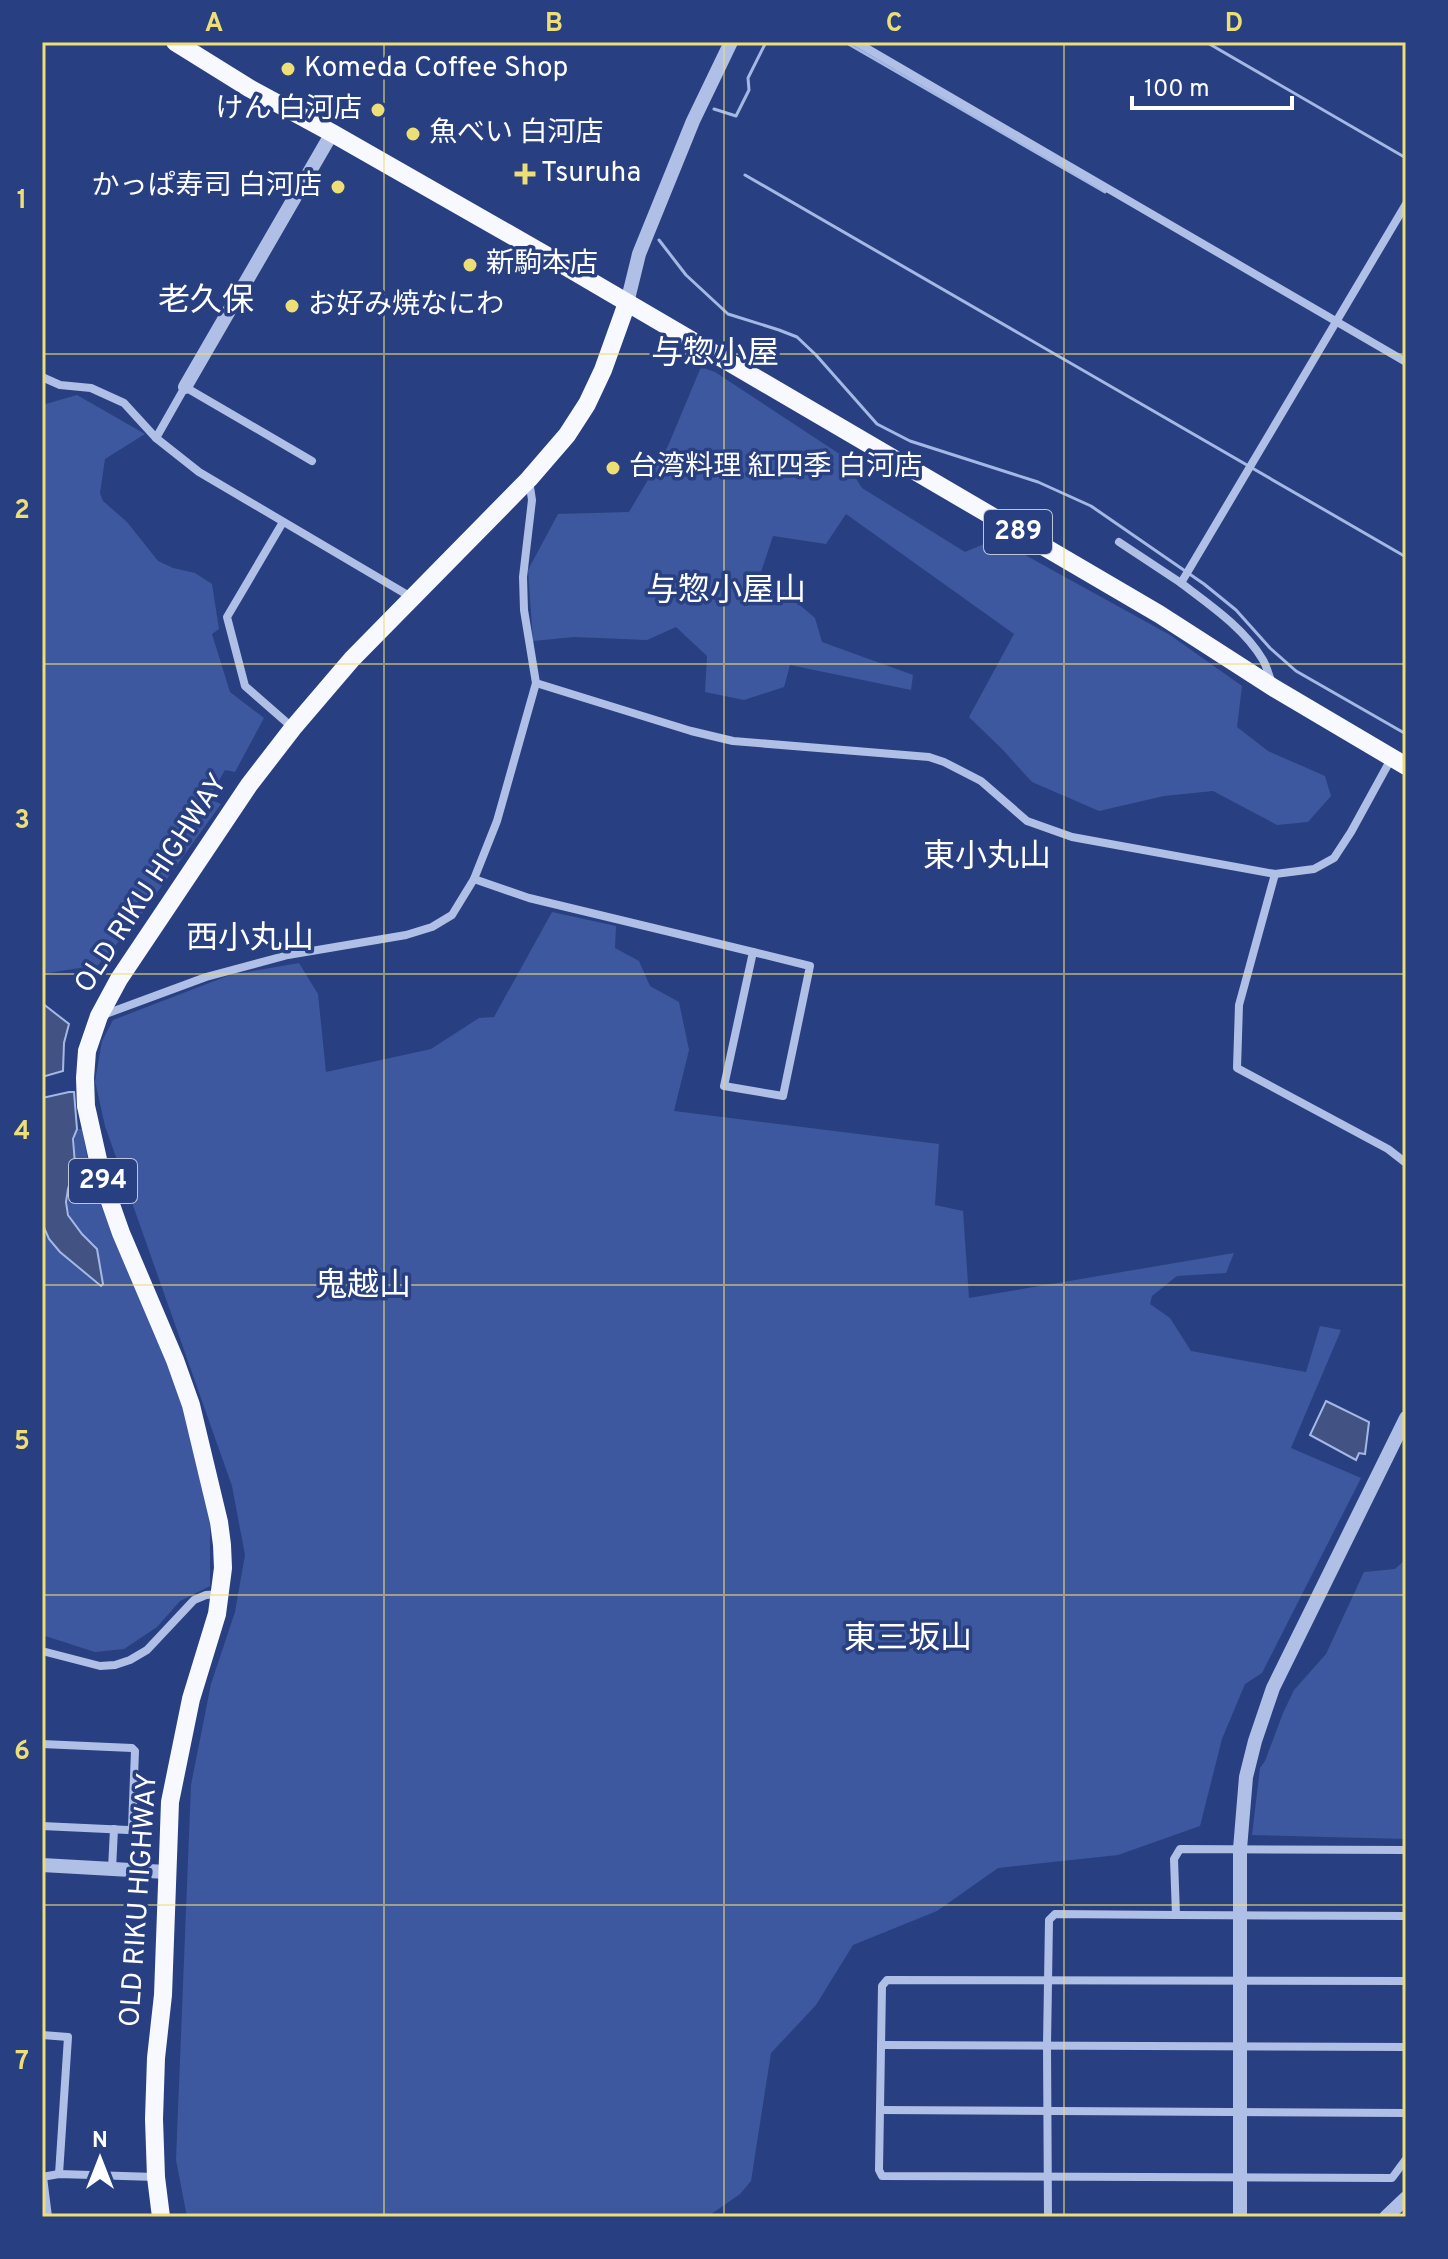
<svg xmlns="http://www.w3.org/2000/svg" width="1448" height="2259" font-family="Overpass,'Noto Sans JP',sans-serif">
<rect width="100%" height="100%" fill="#284081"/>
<!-- green -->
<g fill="#3d589e">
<path d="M701,367l14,5 126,83 21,33 103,64 31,-13 174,96 72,51 -5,41 31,24 57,25 6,20 -23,26 -31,3 -64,-34 -49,5 -65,15 -67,-29 -30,-33 -33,-32 45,-83 -168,-120 -20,30 -53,-8 -12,36 54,46 7,24 91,33 -2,15 -121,-25 -6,22 -40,13 -39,-8 2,-36 -31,-29 -29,13 -73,-3 -41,4 -5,-71 30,-56 71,-2 39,-66z"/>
<path d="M77,395l68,39 -40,25 -5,34 3,8 24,21 31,39 15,7 22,5 17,11 7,45 -7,5 18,58 34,26 -29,54 -10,-2 -17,29 13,5 -86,119 -37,42 -56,9v-569z"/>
<path d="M552,912l64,14 -1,22 24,13 11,25 29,16 10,48 -15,61 265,33 -4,61 28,6 6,87 265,-45 -8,20 -49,3 -25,20 -2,8 20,14 21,33 115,21 14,-46 21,4 -50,118 70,30 -99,195 -17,11 -23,55 -22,87 -82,29 -120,13 -61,43 -84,34 -37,60 -45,48 -20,128 -11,13 -33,23h-520l-11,-57 15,-375 20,-101 24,-72 10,-57 -13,-69 -127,-360 -10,-45 7,-40 11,-21 117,-45 69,-12 19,31 8,78 105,-23 48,-31 15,-1z"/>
<path d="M77,1129h5l11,58 83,193 34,139v67l-30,15 -23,26 -33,22 -29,3 -53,-17v-412l18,29 15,10 4,7 16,-24c-18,-14 -31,-29 -27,-54 1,-8 5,-16 6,-25 2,-13 -2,-23 3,-37z"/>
<path d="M1406,1559v280l-154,-4 8,-67 5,-7 18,-48 11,-23 32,-36 38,-82 31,-3z"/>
</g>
<!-- water -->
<g fill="#425383" stroke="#a4b8e6" stroke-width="2">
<path d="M42,1003l27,21 -5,19 -1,28 -21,6z"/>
<path d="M69,1092h5l3,37 -4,10 2,25 -7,25 -2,13 2,13 14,19 15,15 6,35 -2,2 -41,-34 -11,-13 -7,-16v-125z"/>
<path d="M1326,1401l43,21 -4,32 -6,-1 -3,7 -46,-25z"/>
</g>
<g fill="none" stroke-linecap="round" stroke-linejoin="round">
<!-- stream -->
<g stroke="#a4b8e6" stroke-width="3">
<path d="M845,42l260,150"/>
<path d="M1206,42l200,116"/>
<path d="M714,109l22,7 13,-26 -1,-12 18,-36"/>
<path d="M745,175l661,382"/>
<path d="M659,240l27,35 42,39 51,16 18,7 19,18 61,69 33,17 128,41 53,24 113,78 32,26 34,38 26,23 110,63"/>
</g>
<!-- minor -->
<g stroke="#b0bfe6" stroke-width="8">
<path d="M856,42l550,320"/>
<path d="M42,377l18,8 31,3 33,15 32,35 43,34 212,125"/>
<path d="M156,438l29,-51 127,74"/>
<path d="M283,522l-56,95 18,69 48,42"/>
<path d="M1119,542l62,41"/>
<path d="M536,683l155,48 42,10 196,16 15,5 37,19 46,40 45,16 203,37 39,-5 20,-11 17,-26 40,-73"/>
<path d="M1272,683c-3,-7 -5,-16 -9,-23 -19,-32 -53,-55 -82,-77l225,-379"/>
<path d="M1275,874l-36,131 -2,63 151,81 18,14"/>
<path d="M474,879l55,19 224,54"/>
<path d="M753,952l57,14 -27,130 -59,-10z"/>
<path d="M103,1015l103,-38 82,-22 118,-20 26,-8 20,-12 22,-36 23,-58 39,-138 -12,-73 -1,-33 9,-77 -3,-20"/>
<path d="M42,1651l58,15 15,-1 15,-5 17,-10 47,-50 12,-5 15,-1"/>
<path d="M42,1744l90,4 3,3 -3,77 -4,2 -86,-4"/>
<path d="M112,1869l2,-40"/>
<path d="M1176,1915l230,1"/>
<path d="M1406,1981l-519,-1 -5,6 -3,184 3,6 510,2 14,-19"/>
<path d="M42,2035l26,2 -9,137"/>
<path d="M881,2045l525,2"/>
<path d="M881,2110l525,3"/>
<path d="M42,2177l17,-3 96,3"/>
<path d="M43,2177l5,40"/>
<path d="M1048,2217l-1,-172 2,-125 6,-6 121,1 -2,-56 6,-10 226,1"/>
</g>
<!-- tertiary -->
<g stroke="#b0bfe6" stroke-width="14">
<path d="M627,303l12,-49 54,-133 38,-79"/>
<path d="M185,387l147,-254"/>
<path d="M42,1865l124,7"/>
<path d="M1240,2217v-368l6,-72 9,-36 18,-53 133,-270"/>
<path d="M1386,2217l20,-19"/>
</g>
<!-- trunk -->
<g stroke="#f8f9fe" stroke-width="18">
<path d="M175,42l74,46 83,45 219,125 608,356 115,74 132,78"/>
<path d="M161,2217l-5,-40 -2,-58 2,-61 7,-63 7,-193 21,-103 26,-85 6,-46 -1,-23 -3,-23 -28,-117 -16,-45 -54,-127 -18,-51 -17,-76 -1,-28 2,-27 12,-35 20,-37 130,-194 44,-57 59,-69 177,-180 38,-44 20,-31 16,-34 24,-67"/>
</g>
</g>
<!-- grid -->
<path fill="none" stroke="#edde76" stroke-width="2" stroke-opacity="0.55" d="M384,42v2175M724,42v2175M1064,42v2175M42,354h1364M42,664h1364M42,974h1364M42,1285h1364M42,1595h1364M42,1905h1364"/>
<!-- markers -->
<g fill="#edde76" stroke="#284081" stroke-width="3">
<circle cx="288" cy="69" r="8"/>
<circle cx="378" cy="110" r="8"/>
<circle cx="413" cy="134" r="8"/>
<path d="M521 162h8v8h8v8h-8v8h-8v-8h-8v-8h8z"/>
<circle cx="338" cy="187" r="8"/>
<circle cx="470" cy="265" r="8"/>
<circle cx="292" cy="306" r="8"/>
<circle cx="613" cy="468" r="8"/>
</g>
<g text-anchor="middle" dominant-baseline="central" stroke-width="7" stroke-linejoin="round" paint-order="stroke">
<!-- shield labels -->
<g fill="#284081" stroke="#bec6d9" stroke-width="2">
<rect x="984" y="510" width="68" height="44" rx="6"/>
<rect x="69" y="1159" width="68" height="44" rx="6"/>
</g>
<g font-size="26" font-weight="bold" fill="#fff">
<text x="1018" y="532">289</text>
<text x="103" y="1181">294</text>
</g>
<!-- poi labels -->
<g font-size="28" fill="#fff" stroke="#284081" text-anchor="start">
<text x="304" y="69">Komeda Coffee Shop</text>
<text x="362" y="110" text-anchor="end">けん 白河店</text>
<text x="429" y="134">魚べい 白河店</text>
<text x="541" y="174">Tsuruha</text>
<text x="322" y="187" text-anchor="end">かっぱ寿司 白河店</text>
<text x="486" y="265">新駒本店</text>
<text x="308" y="306">お好み焼なにわ</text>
<text x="629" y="468">台湾料理 紅四季 白河店</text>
</g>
<!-- street labels -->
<g font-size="28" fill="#fff" stroke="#284081">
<text transform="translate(152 884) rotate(-57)">OLD RIKU HIGHWAY</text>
<text transform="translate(140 1900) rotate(-86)">OLD RIKU HIGHWAY</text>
</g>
<!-- quarter labels -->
<g font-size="32" fill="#fff" stroke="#284081">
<text x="206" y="302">老久保</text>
<text x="715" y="355">与惣小屋</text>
<text x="726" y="592">与惣小屋山</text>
<text x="987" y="858">東小丸山</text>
<text x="250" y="940">西小丸山</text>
<text x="363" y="1287">鬼越山</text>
<text x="908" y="1640">東三坂山</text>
</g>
</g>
<!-- border -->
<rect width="1448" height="2259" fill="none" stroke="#284081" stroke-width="88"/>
<!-- north arrow -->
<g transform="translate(100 2159)" stroke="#284081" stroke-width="6" paint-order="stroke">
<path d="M0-6L14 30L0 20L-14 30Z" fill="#ffffff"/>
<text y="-12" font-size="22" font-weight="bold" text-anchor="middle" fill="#ffffff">N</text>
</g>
<!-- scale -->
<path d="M1132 96v12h160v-12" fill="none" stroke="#ffffff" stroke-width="4"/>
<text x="1144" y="96" font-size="24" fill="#ffffff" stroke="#284081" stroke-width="6" paint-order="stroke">100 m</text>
<rect x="44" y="44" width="1360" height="2171" fill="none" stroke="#edde76" stroke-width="3"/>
<g font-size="26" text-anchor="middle" font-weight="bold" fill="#edde76">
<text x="214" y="31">A</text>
<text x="554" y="31">B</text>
<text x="894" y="31">C</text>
<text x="1234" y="31">D</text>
<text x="22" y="208">1</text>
<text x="22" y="518">2</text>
<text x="22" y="828">3</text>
<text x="22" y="1139">4</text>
<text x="22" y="1449">5</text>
<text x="22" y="1759">6</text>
<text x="22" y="2069">7</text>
</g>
</svg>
